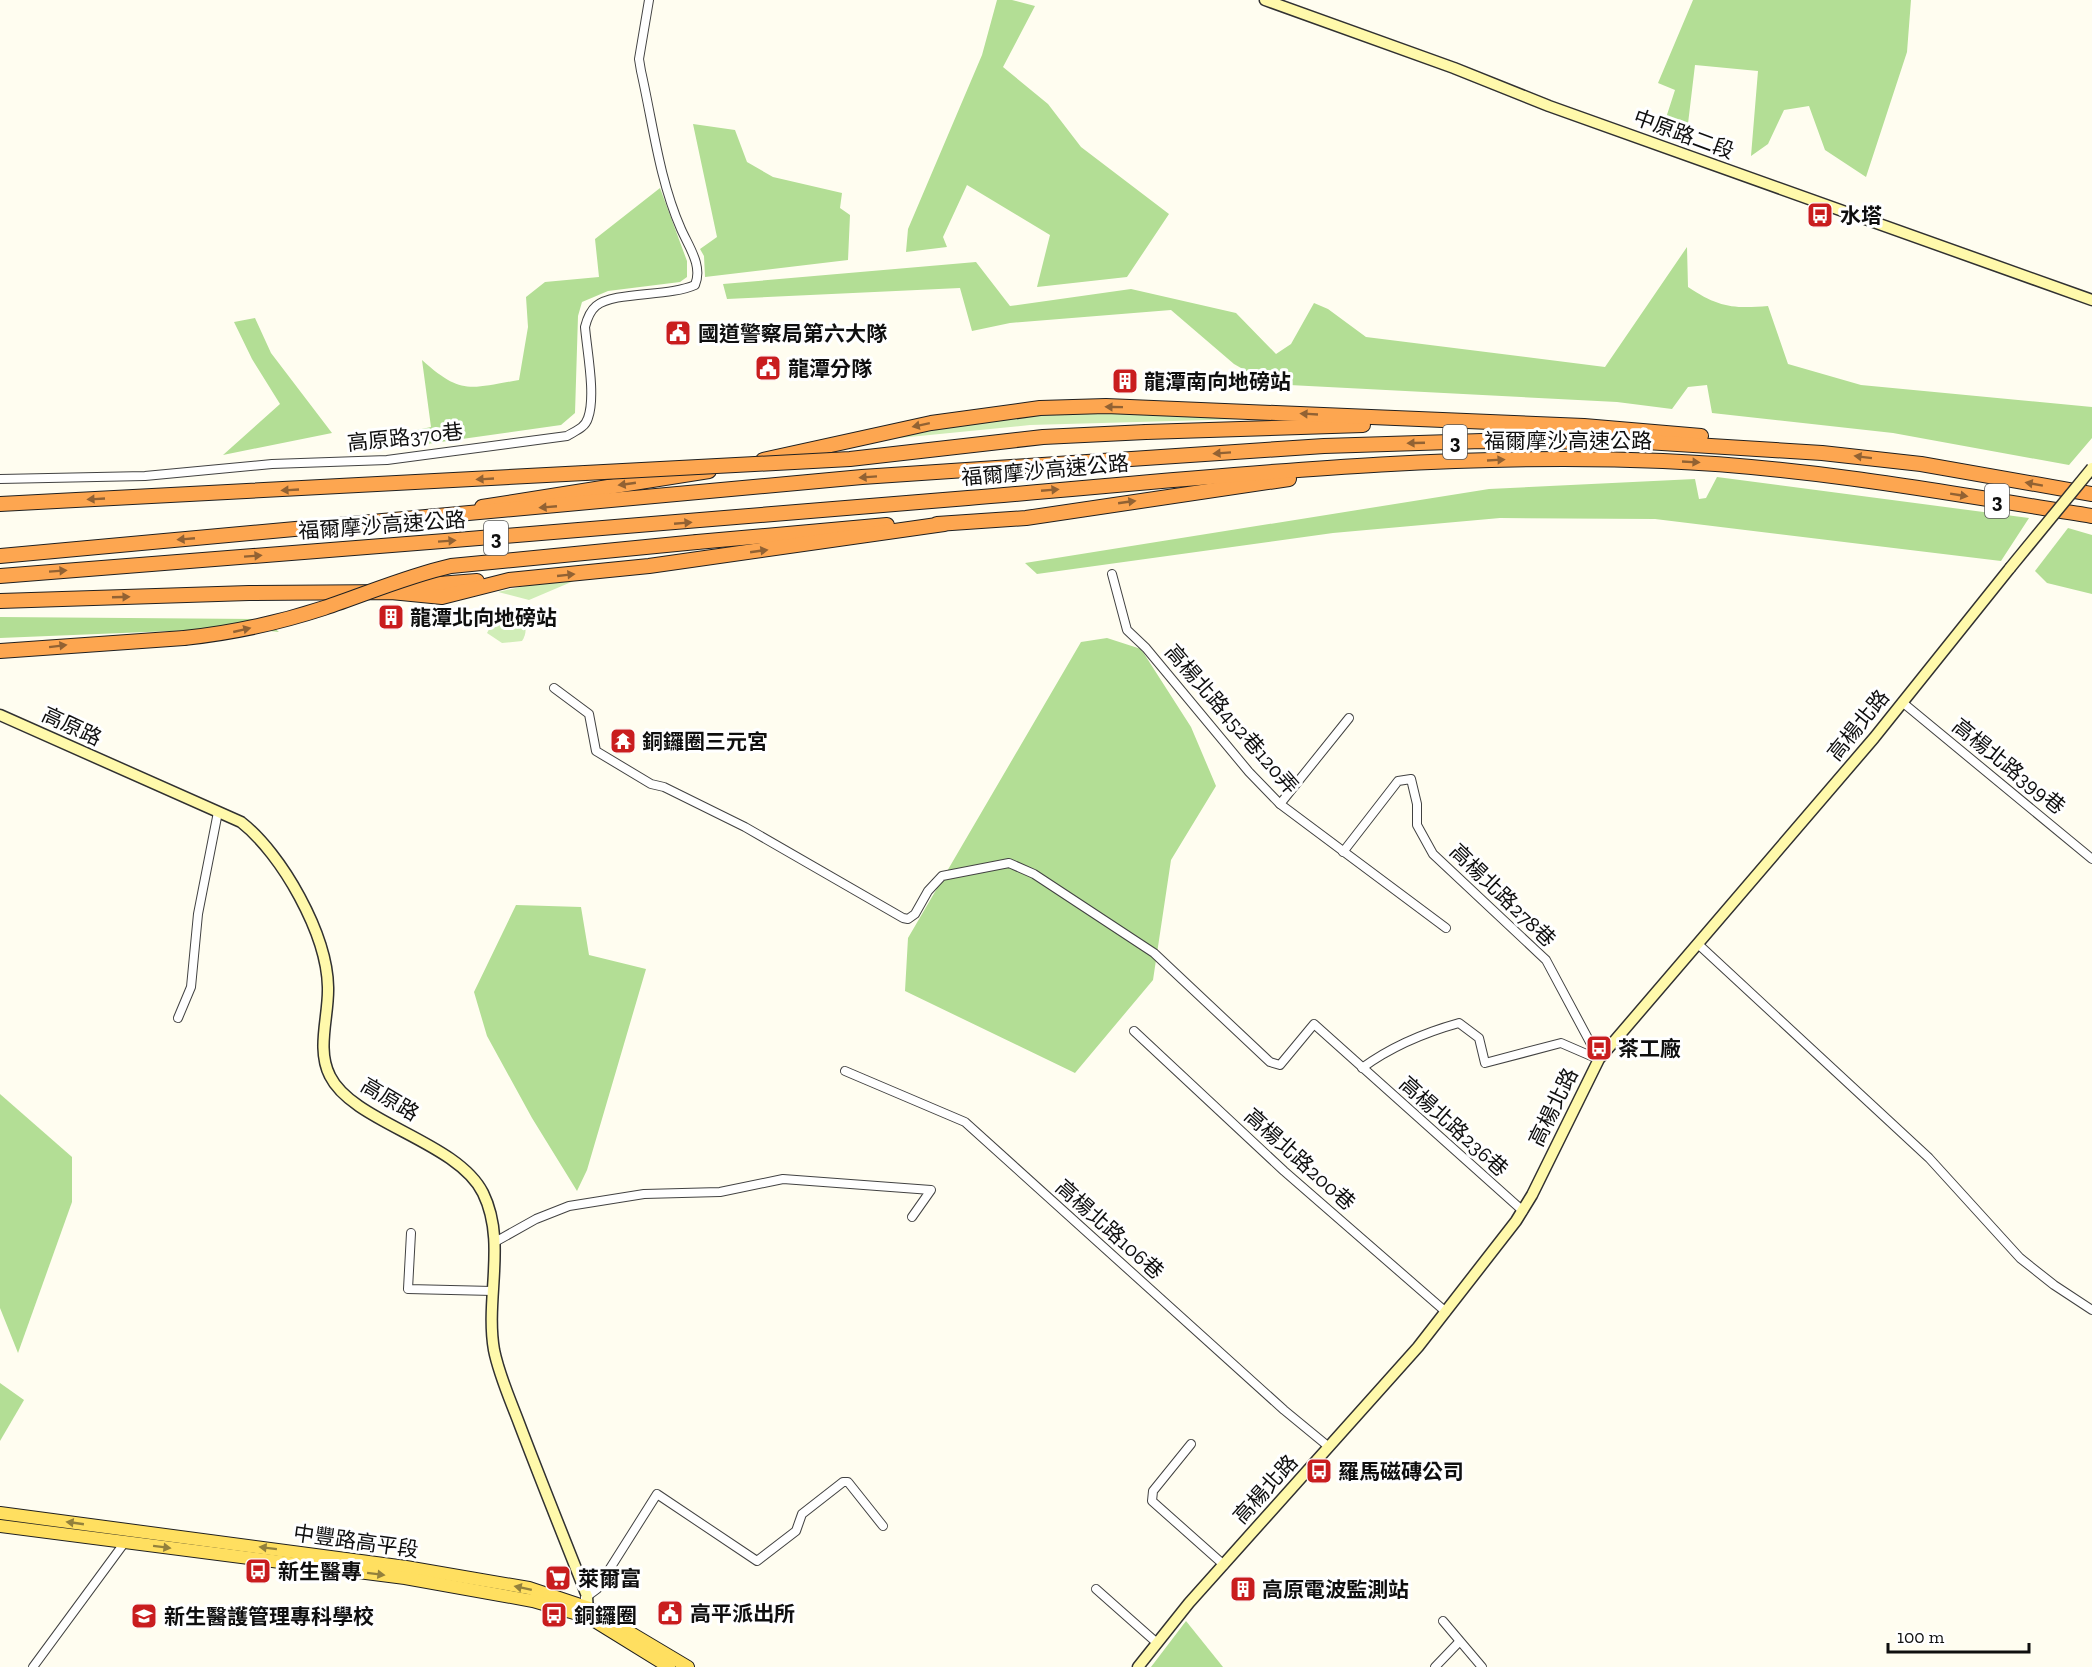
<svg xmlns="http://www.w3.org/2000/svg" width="2092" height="1667" font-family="'Zilla Slab','Noto Sans TC',serif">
<rect width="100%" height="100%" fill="#fffdf0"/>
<!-- green -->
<g fill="#d0edb7">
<path d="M1080,412l203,6 -253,7 -141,14 120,-23z"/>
<path d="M576,580l-47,20 -31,-8 48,-11z"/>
<path d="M506,611l14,4c6,8 8,17 2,26l-20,2 -15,-10 8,-14z"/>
</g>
<!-- forest -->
<g fill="#b3de95">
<path d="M997,0h15l23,6 -32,61 45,37 33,43 88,67 -42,63 -90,10 13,-52 -83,-50 -24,52 4,10 -41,5 2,-23 74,-174z"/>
<path d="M1693,0h218l-4,52 -41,125 -41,-27 -16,-44 -25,4 -16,34 -17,12 7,-85 -63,-6 -8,67 -23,-8 11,-34 -17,-7z"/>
<path d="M693,124l42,6 12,32 26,15 69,16 -2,15 10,7 -2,45 -143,17 -1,-21 -4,-7 17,-12z"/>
<path d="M660,188l27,73v16l-7,5 -72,9 -26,11 -4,14 -3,97 -14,12 -156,22 -2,-14 28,-6 -9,-67c40,36 48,28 97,20l9,-53 -2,-30 19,-15 54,-5 -4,-38z"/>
<path d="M1687,247l1,40c30,20 45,22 80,19l20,58 73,21 231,22v31l-23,27 -176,-32 -181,-20 -5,-28 -19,2 -16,22 -55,-7 -348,-18 -35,-20 -63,-54 -161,13 -38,8 -12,-43 -233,11 -4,-15 253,-22 34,44 121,-17 105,24 40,41 15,-10 23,-41 14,6 38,28 239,30z"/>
<path d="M255,318l16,35 61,80 -109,22 57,-51 -28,-45 -18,-37z"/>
<path d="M1717,477l312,41 -28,43 -346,-42 -155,-1 -167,15 -296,41 -12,-11 464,-74 206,-10 4,20 7,-1z"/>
<path d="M2068,528l24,7v59l-45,-11 -12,-12z"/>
<path d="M0,617l263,2 16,13 -35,-4 -244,10z"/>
<path d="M1107,638l34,11 50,78 25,59 -45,74 -18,120 -78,93 -170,-82 3,-53 173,-296z"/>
<path d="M516,905l65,2 8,48 57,14 -59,201 -10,21 -45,-73 -45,-82 -13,-44z"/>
<path d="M0,1094l72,63v45l-54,151 -18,-45z"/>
<path d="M0,1383l24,17 -24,41z"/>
<path d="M1186,1621l37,46h-72z"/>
</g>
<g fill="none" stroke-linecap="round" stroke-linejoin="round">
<!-- street casing -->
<g stroke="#424242" stroke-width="10">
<g id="street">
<path d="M0,479l145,-3 127,-12 115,-4 180,-24c8,-5 18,-8 21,-18 8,-22 -1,-67 -3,-91 2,-8 5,-16 11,-21 18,-15 73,-9 99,-21 8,-19 -6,-38 -14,-56 -22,-50 -28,-105 -40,-158l-2,-12 10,-59"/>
<path d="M1112,574l15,56 19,18 103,124 31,32 166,124"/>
<path d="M554,688l35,26 7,37 55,33 13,3 81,40 158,91 5,1 7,-5 13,-23 14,-15 67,-13 25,11 120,79 116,109 10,3 34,-41 209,187"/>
<path d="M1902,702l190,157"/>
<path d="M1280,804l69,-86"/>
<path d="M1343,852l55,-71 13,-2 6,25v21l16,29 113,106 53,99"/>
<path d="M1698,944l231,214 91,100 34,27 38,25"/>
<path d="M178,1018l13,-31 7,-73 20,-102"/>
<path d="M1134,1031l150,140 162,141"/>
<path d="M1362,1068c30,-22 61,-35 97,-45l20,15 6,25 76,-20 37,16"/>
<path d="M845,1071l120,51 319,288 45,37"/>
<path d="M411,1233l-3,56 85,2"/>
<path d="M495,1242l41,-23 33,-13 75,-12 76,-2 63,-13 148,11 -19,27"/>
<path d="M1191,1444l-38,47 -1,10 72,64"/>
<path d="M1096,1589l61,54"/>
<path d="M585,1598l12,-9 60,-95 100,67 39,-30 6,-17 41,-32h5l35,44"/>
<path d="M1443,1621l39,46"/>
<path d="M33,1667l92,-125"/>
<path d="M1435,1667l24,-25"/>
</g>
</g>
<!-- secondary casing -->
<g stroke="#313131" stroke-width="13">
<g id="secondary">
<path d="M1265,0l189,68 95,38 543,194"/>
<path d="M0,715l241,107c41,32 86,112 87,165 1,29 -12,62 2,89 23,47 127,65 153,117 24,49 2,105 11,157 5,25 16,49 25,73 22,58 45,115 68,173l1,18"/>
<path d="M1138,1667l51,-64 229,-256 98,-126 16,-26 67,-136 275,-321 136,-170"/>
</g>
</g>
<!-- primary casing -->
<g stroke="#202020" stroke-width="14">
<g id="primary">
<path d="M0,1513l406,54 123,21 60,20 99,59"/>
<path d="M0,1526l405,52 128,23 55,16 81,50"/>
</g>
</g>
<!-- highway casing -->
<g stroke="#202020" stroke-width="16">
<g id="highway">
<path d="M1146,432l217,-7"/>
<path d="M763,460l168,-37 109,-15 66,-2 478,20 117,10"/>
<path d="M0,504l585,-31"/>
<path d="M482,507l227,-36"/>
<path d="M937,524l89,-6 263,-39"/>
<path d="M697,542l190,-17"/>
<path d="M0,556l862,-79 462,-31 158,-5 164,1 176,11 99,11 171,30"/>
<path d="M0,576c323,-25 645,-51 968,-78 231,-19 463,-47 695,-37 144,6 287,32 429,55"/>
<path d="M400,587l77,-6"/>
<path d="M0,601l249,-8 142,-1 51,5 67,-17 140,-14 295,-42"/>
<path d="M0,651l184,-13"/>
</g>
</g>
<!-- street -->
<use href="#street" stroke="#fff" stroke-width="8"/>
<!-- secondary -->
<use href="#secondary" stroke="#fff9ab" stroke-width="10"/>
<!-- primary -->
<use href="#primary" stroke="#ffdf60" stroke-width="12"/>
<!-- highway -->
<use href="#highway" stroke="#fda650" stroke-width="14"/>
<!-- secondary-bridge casing -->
<g stroke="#313131" stroke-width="13" stroke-linecap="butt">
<path id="secondary-bridge" d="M2010,568l82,-100"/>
</g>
<!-- highway-bridge casing -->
<g stroke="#202020" stroke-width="16" stroke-linecap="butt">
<g id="highway-bridge">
<path d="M585,473l265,-14 193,-22 103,-5"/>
<path d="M184,638c48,-5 94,-15 140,-30 42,-14 83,-32 127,-42l246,-24"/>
</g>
</g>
<!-- secondary-bridge -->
<use href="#secondary-bridge" stroke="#fff9ab" stroke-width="10"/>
<!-- highway-bridge -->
<use href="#highway-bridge" stroke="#fda650" stroke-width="14"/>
</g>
<!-- one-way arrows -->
<defs><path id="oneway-solid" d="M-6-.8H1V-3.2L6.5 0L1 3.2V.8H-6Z" transform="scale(1.5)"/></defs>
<g fill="#926233">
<use href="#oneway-solid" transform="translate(1114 407) rotate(-179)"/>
<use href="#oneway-solid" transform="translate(1309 414) rotate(-177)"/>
<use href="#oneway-solid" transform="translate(921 425) rotate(168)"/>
<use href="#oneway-solid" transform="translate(1416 443) rotate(178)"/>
<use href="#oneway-solid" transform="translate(1222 453) rotate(176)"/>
<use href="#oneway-solid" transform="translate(1863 457) rotate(-173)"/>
<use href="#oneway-solid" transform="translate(1496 460) rotate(-3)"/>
<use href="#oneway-solid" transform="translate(1691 462) rotate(3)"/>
<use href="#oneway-solid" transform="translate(868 477) rotate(176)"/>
<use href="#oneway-solid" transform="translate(485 479) rotate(177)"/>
<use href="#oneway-solid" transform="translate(627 484) rotate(172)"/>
<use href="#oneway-solid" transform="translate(2034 484) rotate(-170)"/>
<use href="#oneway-solid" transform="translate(290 490) rotate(177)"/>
<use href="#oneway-solid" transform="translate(1050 490) rotate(-5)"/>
<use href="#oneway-solid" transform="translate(1959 495) rotate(9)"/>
<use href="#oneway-solid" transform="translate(96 499) rotate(177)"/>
<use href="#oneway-solid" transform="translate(1127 502) rotate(-8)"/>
<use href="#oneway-solid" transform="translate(548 507) rotate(175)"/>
<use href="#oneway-solid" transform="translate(683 523) rotate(-5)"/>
<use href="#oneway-solid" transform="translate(186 539) rotate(175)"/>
<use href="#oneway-solid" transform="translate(447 541) rotate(-4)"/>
<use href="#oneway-solid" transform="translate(759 551) rotate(-8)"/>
<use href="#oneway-solid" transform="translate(253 556) rotate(-4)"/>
<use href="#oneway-solid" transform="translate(58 571) rotate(-4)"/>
<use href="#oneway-solid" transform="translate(566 575) rotate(-6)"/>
<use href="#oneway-solid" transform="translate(121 597) rotate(-2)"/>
<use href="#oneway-solid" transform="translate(242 630) rotate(-13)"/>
<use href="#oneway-solid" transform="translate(58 646) rotate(-7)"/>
</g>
<g fill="#93813c">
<use href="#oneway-solid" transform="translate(75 1523) rotate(-172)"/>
<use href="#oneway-solid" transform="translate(162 1547) rotate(7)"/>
<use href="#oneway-solid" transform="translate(268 1548) rotate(-173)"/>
<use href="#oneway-solid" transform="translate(376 1574) rotate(7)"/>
<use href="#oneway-solid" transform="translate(523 1588) rotate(-168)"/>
</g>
<!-- icons -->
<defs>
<g id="bus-square" transform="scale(1.35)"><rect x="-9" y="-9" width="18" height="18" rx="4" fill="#c91d1e" stroke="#fff"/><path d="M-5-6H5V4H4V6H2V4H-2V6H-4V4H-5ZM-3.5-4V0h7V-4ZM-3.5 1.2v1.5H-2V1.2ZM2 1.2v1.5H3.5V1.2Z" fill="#fff"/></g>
<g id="civic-square" transform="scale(1.35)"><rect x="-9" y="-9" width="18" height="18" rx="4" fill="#c91d1e" stroke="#fff"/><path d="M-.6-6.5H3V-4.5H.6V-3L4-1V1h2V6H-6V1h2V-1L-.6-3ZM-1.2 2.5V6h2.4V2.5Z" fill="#fff"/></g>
<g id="building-square" transform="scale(1.35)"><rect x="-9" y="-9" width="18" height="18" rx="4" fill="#c91d1e" stroke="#fff"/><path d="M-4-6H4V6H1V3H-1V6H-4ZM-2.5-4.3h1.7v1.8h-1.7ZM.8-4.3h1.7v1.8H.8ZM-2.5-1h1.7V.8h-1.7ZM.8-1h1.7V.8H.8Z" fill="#fff"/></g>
<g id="temple-square" transform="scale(1.35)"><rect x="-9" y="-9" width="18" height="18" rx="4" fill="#c91d1e" stroke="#fff"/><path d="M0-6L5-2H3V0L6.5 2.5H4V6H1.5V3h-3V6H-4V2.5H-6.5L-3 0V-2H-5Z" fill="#fff"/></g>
<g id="supermarket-square" transform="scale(1.35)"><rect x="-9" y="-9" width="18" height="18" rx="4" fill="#c91d1e" stroke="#fff"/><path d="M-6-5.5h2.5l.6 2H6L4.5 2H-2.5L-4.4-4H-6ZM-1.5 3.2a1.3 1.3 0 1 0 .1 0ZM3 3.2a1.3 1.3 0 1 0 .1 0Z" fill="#fff"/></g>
<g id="university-square" transform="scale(1.35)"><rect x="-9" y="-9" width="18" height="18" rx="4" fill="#c91d1e" stroke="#fff"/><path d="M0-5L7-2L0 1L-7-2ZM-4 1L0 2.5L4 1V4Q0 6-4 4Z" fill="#fff"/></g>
</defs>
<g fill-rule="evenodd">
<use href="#bus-square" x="1820" y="215"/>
<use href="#civic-square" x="678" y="333"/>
<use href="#civic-square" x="768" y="368"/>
<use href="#building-square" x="1125" y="381"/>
<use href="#building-square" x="391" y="617"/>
<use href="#temple-square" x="623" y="741"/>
<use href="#bus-square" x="1599" y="1048"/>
<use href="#bus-square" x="1319" y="1471"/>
<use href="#bus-square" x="258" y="1571"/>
<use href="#supermarket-square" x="558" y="1578"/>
<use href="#building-square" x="1243" y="1589"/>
<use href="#civic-square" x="670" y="1613"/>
<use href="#bus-square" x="554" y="1615"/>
<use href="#university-square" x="144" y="1616"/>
</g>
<g text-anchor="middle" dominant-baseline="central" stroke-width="6" stroke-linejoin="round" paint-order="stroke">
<!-- shield labels -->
<g fill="#fff" stroke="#575757" stroke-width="1.5">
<rect x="1443" y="425" width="24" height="34" rx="4.5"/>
<rect x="1985" y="484" width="24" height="34" rx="4.5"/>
<rect x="484" y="521" width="24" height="34" rx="4.5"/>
</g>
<g font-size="20" font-weight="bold" fill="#0f0f0f">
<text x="1455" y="442">3</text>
<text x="1997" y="501">3</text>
<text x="496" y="538">3</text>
</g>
<!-- street labels -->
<g font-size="21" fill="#0f0f0f" stroke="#fff">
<text transform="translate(1684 134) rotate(20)">中原路二段</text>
<text transform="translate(405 437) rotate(-6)">高原路370巷</text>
<text x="1568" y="440">福爾摩沙高速公路</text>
<text transform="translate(1045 470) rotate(-5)">福爾摩沙高速公路</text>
<text transform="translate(382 525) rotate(-4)">福爾摩沙高速公路</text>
<text transform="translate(1232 719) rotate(49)">高楊北路452巷120弄</text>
<text transform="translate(1858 725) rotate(-51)">高楊北路</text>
<text transform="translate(72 726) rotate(25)">高原路</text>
<text transform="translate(2009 766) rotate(39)">高楊北路399巷</text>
<text transform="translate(1503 895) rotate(44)">高楊北路278巷</text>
<text transform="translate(390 1099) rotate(31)">高原路</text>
<text transform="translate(1553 1107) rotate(-64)">高楊北路</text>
<text transform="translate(1454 1126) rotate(42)">高楊北路236巷</text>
<text transform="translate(1300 1159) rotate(42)">高楊北路200巷</text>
<text transform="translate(1110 1229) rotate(42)">高楊北路106巷</text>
<text transform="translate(1265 1489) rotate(-48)">高楊北路</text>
<text transform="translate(356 1541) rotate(8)">中豐路高平段</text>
</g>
<!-- poi labels -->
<g font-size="21" font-weight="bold" fill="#0f0f0f" stroke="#fff" text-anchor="start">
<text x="1840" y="215">水塔</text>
<text x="698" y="333">國道警察局第六大隊</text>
<text x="788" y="368">龍潭分隊</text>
<text x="1144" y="381">龍潭南向地磅站</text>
<text x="410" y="617">龍潭北向地磅站</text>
<text x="642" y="741">銅鑼圈三元宮</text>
<text x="1618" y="1048">茶工廠</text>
<text x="1338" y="1471">羅馬磁磚公司</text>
<text x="278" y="1571">新生醫專</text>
<text x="578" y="1578">萊爾富</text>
<text x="1262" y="1589">高原電波監測站</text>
<text x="690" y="1613">高平派出所</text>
<text x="574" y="1615">銅鑼圈</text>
<text x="164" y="1616">新生醫護管理專科學校</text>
</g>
</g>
<!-- scale -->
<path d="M1888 1643v9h141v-9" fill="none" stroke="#0f0f0f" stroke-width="3"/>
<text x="1897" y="1643" font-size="18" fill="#0f0f0f" stroke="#ffffff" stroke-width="4.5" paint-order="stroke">100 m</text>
</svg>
